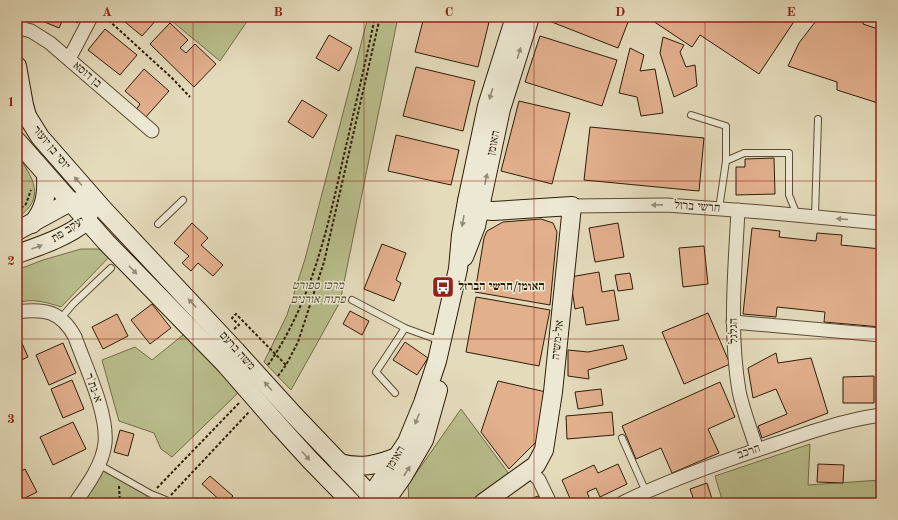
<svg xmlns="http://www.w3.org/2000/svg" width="898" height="520" font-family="'Old Standard TT','Frank Ruhl Libre',serif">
<rect width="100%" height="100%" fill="#e4dbbb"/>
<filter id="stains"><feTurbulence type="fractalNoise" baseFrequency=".005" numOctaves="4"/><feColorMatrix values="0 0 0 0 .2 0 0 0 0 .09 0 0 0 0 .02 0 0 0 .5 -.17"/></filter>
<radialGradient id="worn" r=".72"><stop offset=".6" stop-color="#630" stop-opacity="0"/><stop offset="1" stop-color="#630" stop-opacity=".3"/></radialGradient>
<!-- green -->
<g fill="#b9be8c" stroke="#736e4a">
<path d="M167,17h83l-30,44z"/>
<path d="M368,17h30l-58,285 -49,88 -27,-28 23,-47 18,-56z"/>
<path d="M17,154c16,24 30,44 0,64z"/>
<path d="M81,249h17l14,5 -51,53c-15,-5 -29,-9 -44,-4v-33l26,-10z"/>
<path d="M188,331l51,61 -67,65 -11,-8 -7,-16 -35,-12 -17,-61 33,-13 17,13z"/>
<path d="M461,409l48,65 -39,29h-61l-1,-18z"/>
<path d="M810,444l-2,41 73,-5v23h-158l-8,-27z"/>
<path d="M102,469l46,26 -7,8h-61z"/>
</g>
<!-- building -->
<g fill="#e3b08e" stroke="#2d1d07">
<path d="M41,17h39l-2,6 -14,-6 -5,11 -19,-8z"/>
<path d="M119,17h38l1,1 -16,18z"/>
<path d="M424,17h47l18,5 -11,45 -63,-15z"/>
<path d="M539,17h91l-12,31z"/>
<path d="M647,17h150l-38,57 -59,-39 -8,12z"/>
<path d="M819,17h46l-2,7 18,6v74l-44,-14v-8l-49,-16 11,-23z"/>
<path d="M170,23l18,17 -8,8 6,5 9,-9 21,20 -22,23 -44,-43z"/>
<path d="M105,29l32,26 -17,20 -32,-25z"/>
<path d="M329,35l23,13 -13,23 -23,-13z"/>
<path d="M540,36l77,24 -15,46 -77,-24z"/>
<path d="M663,37l21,8 -4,7 6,15 9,-2 2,21 -23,11 -14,-44z"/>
<path d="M630,48l14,7 -4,16 15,-2 8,44 -22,3 -4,-19 -18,-4z"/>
<path d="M416,67l59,14 -12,50 -60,-15z"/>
<path d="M144,69l25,22 -24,27 -9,-8 4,-6 -15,-13z"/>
<path d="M302,100l25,15 -14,23 -25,-16z"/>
<path d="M519,101l51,12 -18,71 -51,-13z"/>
<path d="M590,127l114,11 -5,53 -115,-11z"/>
<path d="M396,135l63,15 -8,35 -63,-14z"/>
<path d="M774,158l1,36 -39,1v-28h9v-8z"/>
<path d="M541,219l12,4 4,9 -7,73 -75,-13 9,-54 3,-7 16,-9z"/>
<path d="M192,223l16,15 -7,7 22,20 -10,11 -15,-13 -7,8 -9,-8 7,-7 -15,-13z"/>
<path d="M618,223l6,34 -29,5 -6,-34z"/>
<path d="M752,228l28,3 -1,6 37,4 1,-8 25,2 -1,10 40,4v-2v80l-57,-5 1,-10 -48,-5 -1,10 -33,-3z"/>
<path d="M382,244l24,9 -10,27 5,3 -7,18 -30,-12z"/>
<path d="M704,246l4,38 -25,3 -4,-39z"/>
<path d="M599,272l3,20 12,-2 5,30 -33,5 -3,-18 -8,2 -5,-32z"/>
<path d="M630,273l3,16 -15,2 -3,-16z"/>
<path d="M476,297l74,13 -11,56 -73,-14z"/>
<path d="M152,304l19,24 -21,16 -19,-24z"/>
<path d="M350,311l19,10 -7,14 -19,-11z"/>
<path d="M708,313l22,51 -46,20 -22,-52z"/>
<path d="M117,314l11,22 -25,13 -11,-22z"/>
<path d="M17,332l11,25 -11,5z"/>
<path d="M405,342l23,16 -11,17 -24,-15z"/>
<path d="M63,343l13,30 -27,12 -13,-30z"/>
<path d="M623,345l4,14 -39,11 1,9 -21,-3v-26l20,2z"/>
<path d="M776,353l2,10 33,-5 17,55 -66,25 -4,-12 29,-12 -11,-25 -23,9 -5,-30z"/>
<path d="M874,376v27h-31v-26z"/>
<path d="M72,380l12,29 -21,9 -12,-29z"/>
<path d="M498,381l48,11 -5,45 -32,32 -28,-37z"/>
<path d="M720,382l15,35 -27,12 11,24 -47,20 -11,-25 -25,11 -14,-33z"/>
<path d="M601,389l2,16 -25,4 -3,-17z"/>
<path d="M612,412l2,23 -47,4 -1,-23z"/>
<path d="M73,422l13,27 -33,16 -13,-28z"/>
<path d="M120,430l14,4 -6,22 -14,-4z"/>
<path d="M618,464l9,20 -27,13 -4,-9 -9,4 4,10 -19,1 -10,-23 32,-15 4,8z"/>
<path d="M818,464l26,1 -1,18 -26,-1z"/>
<path d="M17,469l2,3 6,-3 12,23 -14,7 2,4h-8z"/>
<path d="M210,476l23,20 -6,7h-4l-21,-19z"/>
<path d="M707,483l5,16 -10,4h-7l-5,-14z"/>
<path d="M538,496l3,7h-21z"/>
</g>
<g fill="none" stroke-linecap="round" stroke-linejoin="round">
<!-- lane casing -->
<g stroke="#5b4c34" stroke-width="8">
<g id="lane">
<path d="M691,115l35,11v35"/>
<path d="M719,209l7,-48 18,-8h45v42l8,20"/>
<path d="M815,216l3,-97"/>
<path d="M158,224l25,-24"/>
<path d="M352,300l53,28 36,13"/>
<path d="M61,318l12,-14 38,-36"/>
<path d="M395,393l-19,-21 29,-44"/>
<path d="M622,438l24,54"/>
<path d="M98,464l53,30 15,6"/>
</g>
</g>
<!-- street casing -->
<g stroke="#5b4c34" stroke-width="15">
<g id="street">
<path d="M17,27l14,4 19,12 102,88"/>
<path d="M69,59l22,-42"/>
<path d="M572,206l94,-1 96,7 119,11"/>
<path d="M738,210c-3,60 -9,121 1,181 4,20 12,39 18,59"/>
<path d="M17,312c27,-4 44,-1 58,25 10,29 33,75 30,106 -2,21 -18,43 -30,60"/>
<path d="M733,322l148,13"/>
<path d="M530,470l9,10 11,23"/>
<path d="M622,503c49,-24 101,-42 153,-59 35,-12 70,-24 106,-29"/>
</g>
</g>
<!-- secondary casing -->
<g stroke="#2d1d07" stroke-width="20">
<g id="secondary">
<path d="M17,25l3,-8"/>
<path d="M17,66l7,39 3,11 13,21 63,72 133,142"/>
<path d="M17,141l89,101 119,122"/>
<path d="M467,201l13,9 13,1 79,-5 -19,186 -9,58 -8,15 -53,38"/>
<path d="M32,224c13,-15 15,-29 14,-49"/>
<path d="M17,231l53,-29 12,-1"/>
<path d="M17,254c20,-7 53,-18 69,-33 2,-3 3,-8 5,-12"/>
<path d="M464,257l12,-31 25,-117 29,-92"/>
<path d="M294,415l84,88"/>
<path d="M280,427l30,33 42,43"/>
<path d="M339,463c22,6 39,2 60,-7"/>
<path d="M369,503l2,-7 36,-54 16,-39 14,-42 21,-92 3,-34 6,-34 20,-95 28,-89"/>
<path d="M384,503l19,-27 21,-36 14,-50"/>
</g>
</g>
<!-- path -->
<g stroke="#2d1d07" stroke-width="2" stroke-dasharray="3 2" stroke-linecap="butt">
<path d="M105,17l67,61 18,19"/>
<path d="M17,211l9,-7 5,-14"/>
<path d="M234,329l5,-4 -7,-7 4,-4 50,51"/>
<path d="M268,365c43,-62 59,-134 75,-206 11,-47 22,-95 32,-142"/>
<path d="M278,376l8,-11 12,-23 26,-80 56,-245"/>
<path d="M119,486l1,17"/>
<path d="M157,488l83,-86"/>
<path d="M171,495l78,-83"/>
</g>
<!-- lane -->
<use href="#lane" stroke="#ede8d3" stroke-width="6"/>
<!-- street -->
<use href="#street" stroke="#ede8d3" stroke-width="13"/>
<!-- secondary -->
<use href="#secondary" stroke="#ede8d3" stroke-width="18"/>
<!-- secondary-bridge casing -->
<g stroke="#2d1d07" stroke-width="20" stroke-linecap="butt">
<g id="secondary-bridge">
<path d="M236,351l58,64"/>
<path d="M225,364l55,63"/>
</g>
</g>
<!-- secondary-bridge -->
<use href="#secondary-bridge" stroke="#ede8d3" stroke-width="18"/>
</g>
<!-- one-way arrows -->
<defs><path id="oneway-solid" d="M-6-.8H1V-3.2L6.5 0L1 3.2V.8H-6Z"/></defs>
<g fill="#978d77">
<use href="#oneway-solid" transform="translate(519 53) rotate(-73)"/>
<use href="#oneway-solid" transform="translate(491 94) rotate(107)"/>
<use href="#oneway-solid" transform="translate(486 179) rotate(-78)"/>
<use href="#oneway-solid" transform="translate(78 181) rotate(-132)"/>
<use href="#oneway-solid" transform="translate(657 205) rotate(179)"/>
<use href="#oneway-solid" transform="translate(842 219) rotate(-175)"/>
<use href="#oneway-solid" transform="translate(463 221) rotate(100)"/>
<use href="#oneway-solid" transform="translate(37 247) rotate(-20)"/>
<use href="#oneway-solid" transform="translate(133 270) rotate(46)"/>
<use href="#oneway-solid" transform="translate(192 303) rotate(-133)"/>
<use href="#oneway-solid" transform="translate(268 386) rotate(-132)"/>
<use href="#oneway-solid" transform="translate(417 419) rotate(112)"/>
<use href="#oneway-solid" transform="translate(306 456) rotate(48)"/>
<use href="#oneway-solid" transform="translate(407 471) rotate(-57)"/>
</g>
<!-- grid -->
<path fill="none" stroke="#8f2418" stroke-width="1" stroke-opacity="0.55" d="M193,17v486M364,17v486M534,17v486M705,17v486M17,181h864M17,339h864"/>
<!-- icons -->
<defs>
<g id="bus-square" transform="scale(1.15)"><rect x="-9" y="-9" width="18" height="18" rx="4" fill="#8f2418" stroke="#ede8d3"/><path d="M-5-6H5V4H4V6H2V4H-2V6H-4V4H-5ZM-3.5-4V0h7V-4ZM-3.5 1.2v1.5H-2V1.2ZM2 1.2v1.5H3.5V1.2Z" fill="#fff"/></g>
</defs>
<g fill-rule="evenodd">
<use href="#bus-square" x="443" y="287"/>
</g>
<g text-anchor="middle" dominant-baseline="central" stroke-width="3" stroke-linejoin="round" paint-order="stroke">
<!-- street labels -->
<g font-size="12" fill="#2d1d07" stroke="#ede8d3">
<text transform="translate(87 75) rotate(41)">בן דוסא</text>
<text transform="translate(494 143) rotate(-78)">האומן</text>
<text transform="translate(51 148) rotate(51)">יוסי בן יועזר</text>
<text transform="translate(697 207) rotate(4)">חרשי ברזל</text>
<text transform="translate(68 230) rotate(-33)">יעקב פת</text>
<text transform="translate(734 331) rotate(-91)">הגלגל</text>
<text transform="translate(558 340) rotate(-84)">אל-משיה</text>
<text transform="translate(237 351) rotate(48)">משה ברעם</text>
<text transform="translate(93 388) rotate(70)">א-נת'ר</text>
<text transform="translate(749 452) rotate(-19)">הרכב</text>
<text transform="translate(396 458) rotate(-58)">האומן</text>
</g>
<!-- park labels -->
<g font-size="12" font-style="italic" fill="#574d2f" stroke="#ede8d3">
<text x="318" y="286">מרכז ספורט<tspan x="318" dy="14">פתוח אורנים</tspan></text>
</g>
<!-- poi labels -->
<g font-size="12" font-weight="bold" fill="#2d1d07" stroke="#ede8d3" text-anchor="start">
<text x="458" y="287">האומן/חרשי הברזל</text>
</g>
</g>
<!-- margin -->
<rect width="898" height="520" fill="none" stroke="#e4dbbb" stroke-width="44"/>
<rect x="22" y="22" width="854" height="476" fill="none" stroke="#8f2418" stroke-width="1.5"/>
<g font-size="13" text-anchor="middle" font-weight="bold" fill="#8f2418">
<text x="107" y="16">A</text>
<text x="278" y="16">B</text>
<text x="449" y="16">C</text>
<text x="620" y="16">D</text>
<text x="791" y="16">E</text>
<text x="11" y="106">1</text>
<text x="11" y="265">2</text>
<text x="11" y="423">3</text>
</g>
<rect width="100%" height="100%" filter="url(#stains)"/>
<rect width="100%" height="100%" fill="url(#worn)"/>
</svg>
